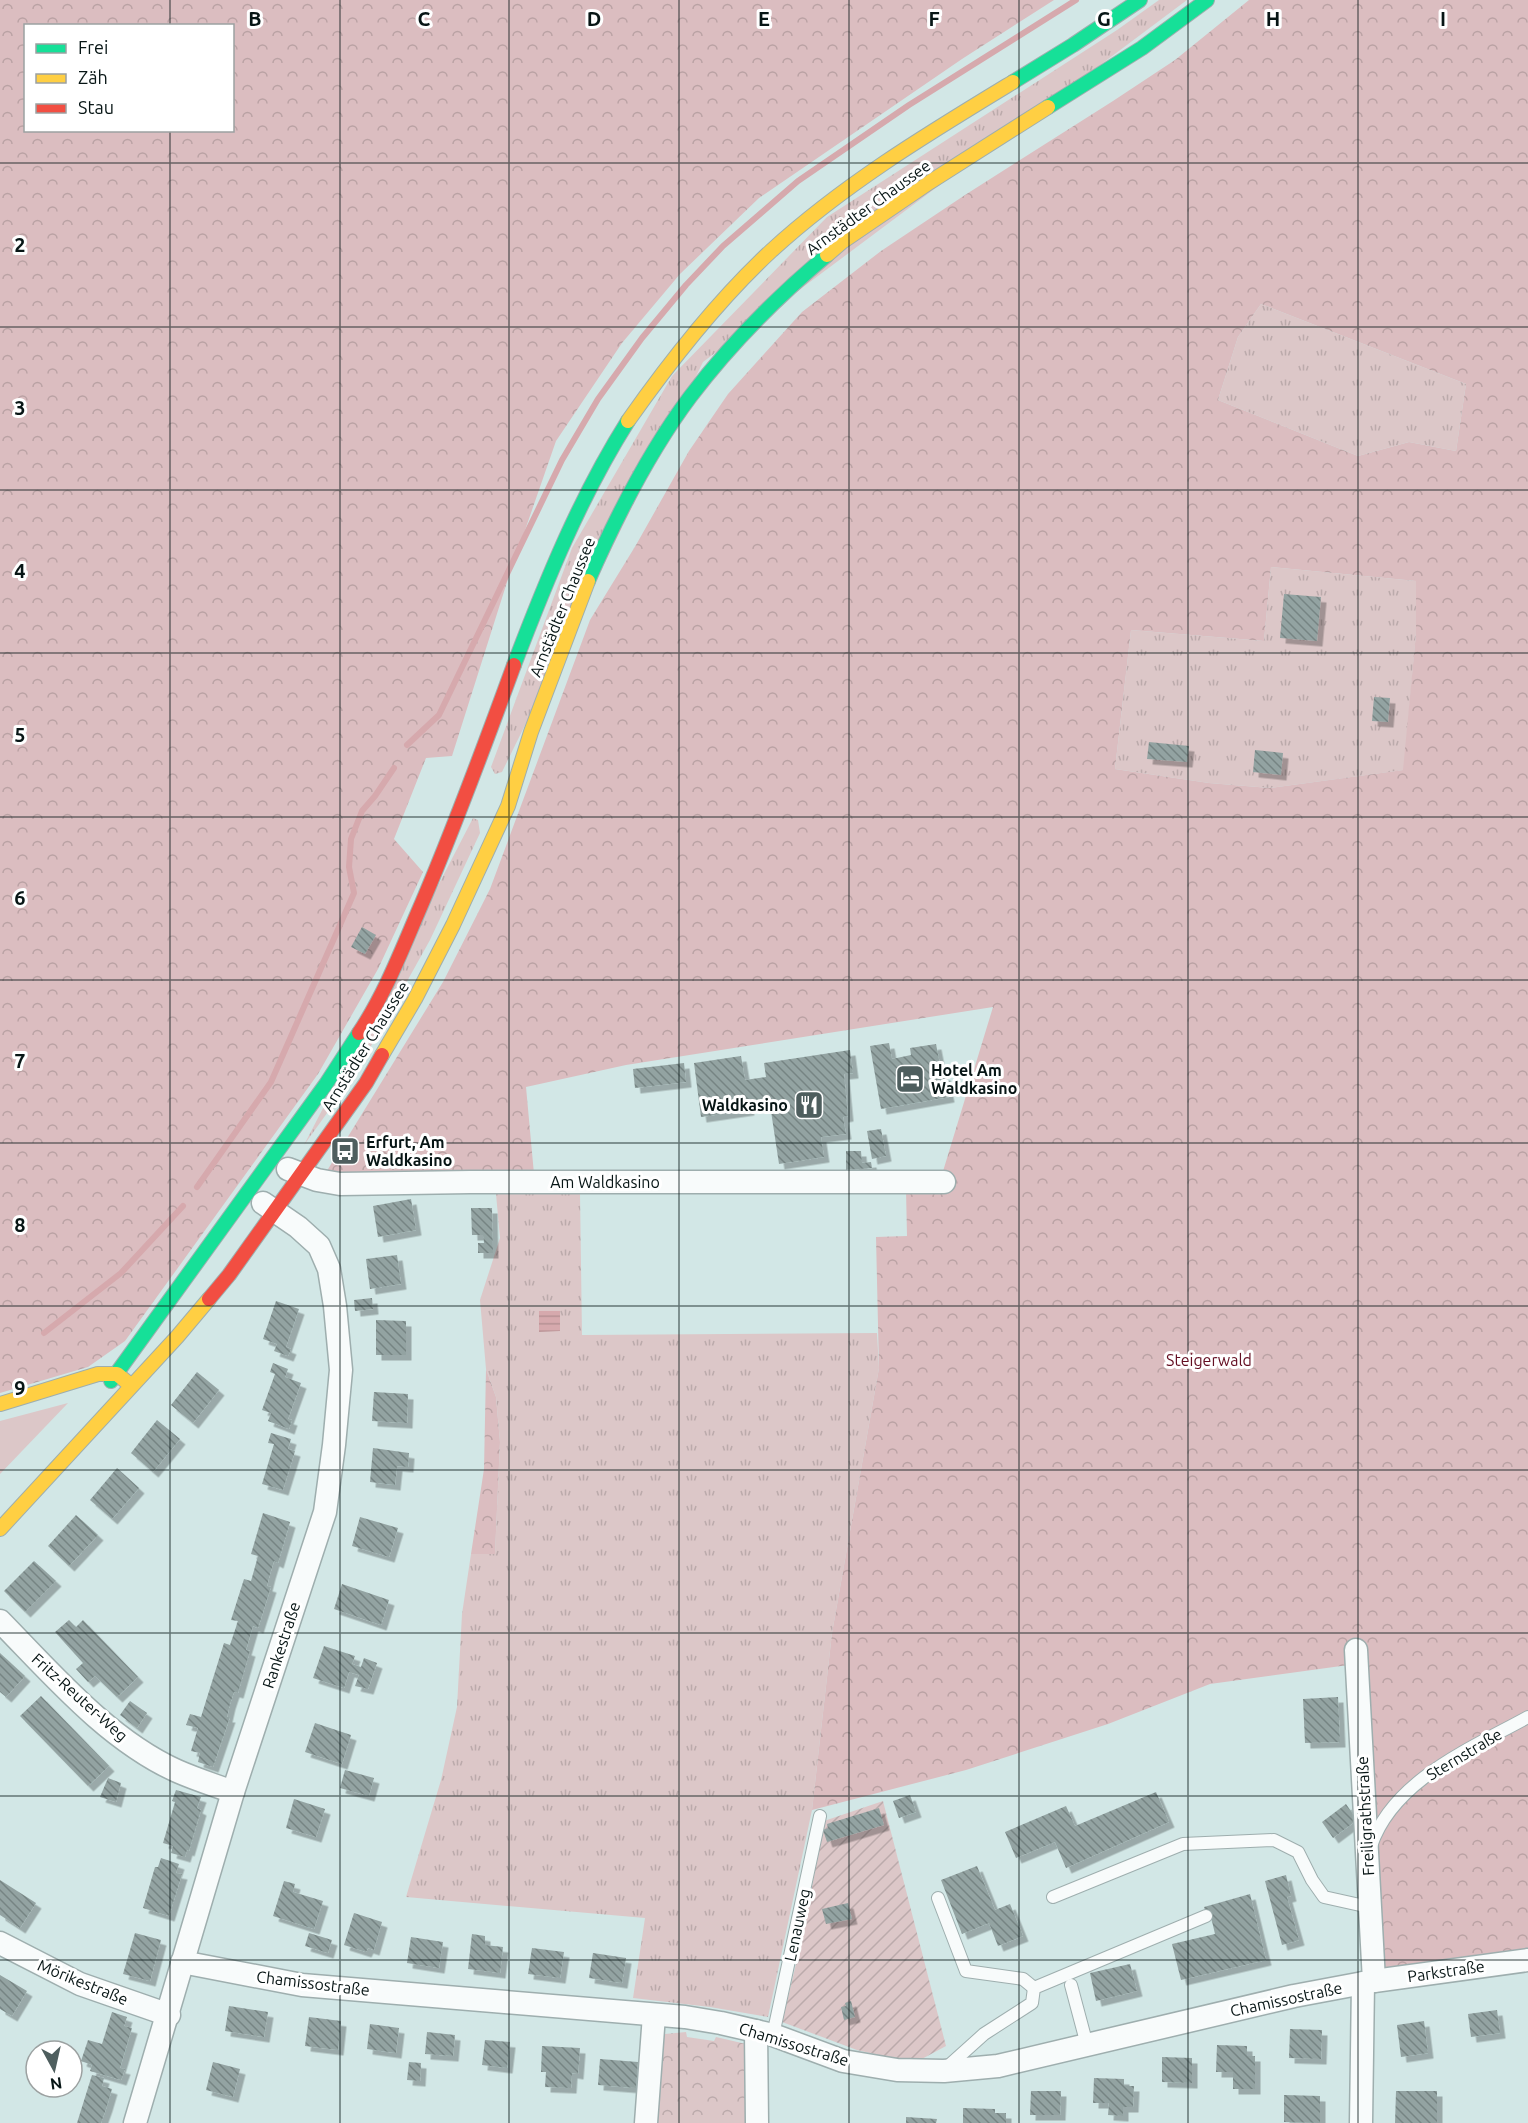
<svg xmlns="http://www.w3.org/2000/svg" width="1528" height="2123" font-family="Ubuntu,sans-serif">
<defs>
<pattern id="grass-tufts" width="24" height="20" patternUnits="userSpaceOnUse" patternTransform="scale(1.5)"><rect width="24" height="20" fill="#dcc7c8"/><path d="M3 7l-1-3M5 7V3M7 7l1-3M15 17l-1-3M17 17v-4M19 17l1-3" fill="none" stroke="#bbaaab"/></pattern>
<pattern id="forest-crowns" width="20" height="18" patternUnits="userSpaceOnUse" patternTransform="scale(1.5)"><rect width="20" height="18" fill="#dbbdc0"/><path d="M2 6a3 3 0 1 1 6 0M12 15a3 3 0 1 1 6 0" fill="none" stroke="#baa2a4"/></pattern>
<pattern id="park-crowns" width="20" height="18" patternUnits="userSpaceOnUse" patternTransform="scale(1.5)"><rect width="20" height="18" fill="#dcc7c8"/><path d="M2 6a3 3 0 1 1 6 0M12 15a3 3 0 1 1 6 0" fill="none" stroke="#bbaaab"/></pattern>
<pattern id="garden-furrows" width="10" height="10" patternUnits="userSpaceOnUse" patternTransform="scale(1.5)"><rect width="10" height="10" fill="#dcc7c8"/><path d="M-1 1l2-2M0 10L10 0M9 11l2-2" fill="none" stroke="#bbaaab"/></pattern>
<pattern id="water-rules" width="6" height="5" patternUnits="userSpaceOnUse" patternTransform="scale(1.5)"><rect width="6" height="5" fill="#d6a9ad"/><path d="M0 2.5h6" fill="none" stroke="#b69194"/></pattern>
<pattern id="building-back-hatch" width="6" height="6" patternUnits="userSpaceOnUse" patternTransform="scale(1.5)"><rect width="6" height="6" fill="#93a3a2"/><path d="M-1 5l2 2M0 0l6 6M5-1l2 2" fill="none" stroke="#768483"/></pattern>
<filter id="shadow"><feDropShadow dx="5.5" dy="5.5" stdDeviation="0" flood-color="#0004"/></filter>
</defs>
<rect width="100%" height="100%" fill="#d2e7e6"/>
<!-- grass -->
<g fill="url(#grass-tufts)">
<path d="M1159,0h28l-484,362 -201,410 -7,2 -4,-7 81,-219 100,-172 155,-159 290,-187z"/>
<path d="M1261,304l205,80 -10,67 -47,-9 -51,14 -140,-56 20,-63z"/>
<path d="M1271,567l145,14v52l-12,137 -134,18 -61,-5 -94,-14 16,-139 133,11z"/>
<path d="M473,818l5,2 2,13 -50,107 -74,133 -52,72z"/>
<path d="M580,1193l2,142 295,-2 2,35 -47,265 -20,177 -44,207 -58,-10 -77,-9 12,-80 -239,-21 35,-117 16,-73 5,-93 9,-60h24l5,-112 -4,-45 -10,-28 -6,-69 20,-62 -4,-44z"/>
</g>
<!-- forest -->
<g fill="url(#forest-crowns)" fill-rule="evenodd">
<path d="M0,0h1054l-92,59 -203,139 -79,76 -58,69 -66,98 -48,138 -56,177 -26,2 -32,81 29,33 -45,97 -60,105 -193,267 -37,26 -88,26zM26,26h206v104h-206z"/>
<path d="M1249,0h279v1951l-149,21 -16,-309 -153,21 -102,40 -142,46 -154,40 20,-177 47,-265 -3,-131 31,-1 -1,-46 31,1 56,-184 -367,58 -100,22 8,87h-209l118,-192 47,-93 100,-269 46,-75 53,-94 39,-57 74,-82 79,-61 84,-56 148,-94 62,-41zM1261,304l205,80 -10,67 -47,-9 -51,14 -140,-56 20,-63zM1271,567l145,14v52l-13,137 -133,18 -61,-5 -94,-14 16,-139 133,11z"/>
<path d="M486,1369l10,28 4,45 -5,112h-24l13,-85z"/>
</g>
<!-- park -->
<path fill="url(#park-crowns)" d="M686,2032l1,5 27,4 2,-4 30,7 1,79h-93l6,-84 5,-5z"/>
<!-- garden -->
<path fill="url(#garden-furrows)" d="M883,1801l63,245 -26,14 -29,-2 -34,-8 -75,-28 21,-87 21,-114z"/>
<!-- pitch -->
<path fill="#dcc7c8" d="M68,1403l-68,71v-53z"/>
<!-- water -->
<path fill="url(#water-rules)" d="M539,1311h21v20l-21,1z"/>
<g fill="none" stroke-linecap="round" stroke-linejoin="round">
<!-- stream -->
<g stroke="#d6a9ad" stroke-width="6">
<path d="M407,745l32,-30 123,-255 36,-61 44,-61 44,-53 37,-39 75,-65 111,-76 167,-105"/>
<path d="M197,1187l74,-105 83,-189 -5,-26 2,-28 11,-28 13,-15 19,-28"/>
<path d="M44,1333l77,-60 62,-67"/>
</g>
</g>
<!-- building -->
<g fill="url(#building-back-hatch)" filter="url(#shadow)">
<path d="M1284,594l37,3 -4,44 -37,-3z"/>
<path d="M1374,697l16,1 -2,24 -16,-1z"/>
<path d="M1149,742l40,4 -2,16 -40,-3z"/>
<path d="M1255,750l28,3 -2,22 -28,-3z"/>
<path d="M362,927l14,8 -11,19 -14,-7z"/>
<path d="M889,1043l3,16 19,-4 -1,-7 26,-4 6,31h3l4,22 -68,12 -11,-63z"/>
<path d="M850,1050l3,23 -9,1 4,42 -5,1 3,17 -25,3 3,20 -45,7 -10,-66 -22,3 2,9 -48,7 -7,-54 47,-7 4,24 21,-3 -2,-14z"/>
<path d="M684,1063l2,19 -51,6 -2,-19z"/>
<path d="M881,1129l5,27 -14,3 -5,-28z"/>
<path d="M846,1151h15l1,12 9,-1 1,6 -26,2z"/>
<path d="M411,1199l5,31 -38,7 -5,-31z"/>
<path d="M471,1208h21l1,45h-15v-10h6l-1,-8h-11z"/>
<path d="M397,1255l4,29 -31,5 -4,-30z"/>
<path d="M372,1298l1,11 -18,2 -1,-11z"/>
<path d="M276,1301l23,8 -13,38 5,2 -3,7 -14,-5 3,-7 -14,-5z"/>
<path d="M376,1320l30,1v34h-30z"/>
<path d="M273,1363l15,6 -3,8 16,6 -13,36 4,1 -3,9 -21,-8 3,-8 -9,-3 13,-36 -5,-2z"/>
<path d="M197,1372l22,18 -26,33 -22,-18z"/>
<path d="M374,1392l34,2 -1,29 -35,-2z"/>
<path d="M157,1420l23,19 -27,33 -22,-19z"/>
<path d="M271,1433l20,6 -3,10 7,2 -12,39 -21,-6 12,-40 -6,-1z"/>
<path d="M373,1448l36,5 -1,14 -11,-1 -2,19 -25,-3z"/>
<path d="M117,1468l22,20 -27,31 -22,-19z"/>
<path d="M263,1513l27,9 -12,41 -4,-2 -4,13 -3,12 4,1 -13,41 -5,-2 -7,24 4,1 -12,42 -4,-1 -4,12 -3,13h3l-17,50 -15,-5 2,-9 -9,-2 7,-23 -12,-3 4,-11 11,3 23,-74 6,2 8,-24 -7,-1 13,-41 7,2 7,-25 -7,-2z"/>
<path d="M76,1515l22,20 -29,31 -21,-20z"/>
<path d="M360,1517l38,11 -9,29 -37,-11z"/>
<path d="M34,1561l22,20 -31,31 -21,-21z"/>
<path d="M342,1584l47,16 -8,25 -47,-16z"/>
<path d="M69,1620l7,7 7,-7 55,57 -21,20 -22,-21 -7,6 -12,-13 7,-6 -28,-31z"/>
<path d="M324,1646l31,10 -3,8 9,3 3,-9 13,5 -9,26 -13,-3 4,-11 -10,-3 -5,16 -31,-10z"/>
<path d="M0,1653l25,23 -19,21 -6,-5z"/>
<path d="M41,1696l68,70 -21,20 -68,-70z"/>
<path d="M1338,1697l2,45 -35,1 -2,-44z"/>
<path d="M130,1701l17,12 -10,15 -17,-13z"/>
<path d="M315,1723l36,12 -9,29 -37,-12z"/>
<path d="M345,1770l29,8 -5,18 -29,-8z"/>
<path d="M108,1778l13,5 -5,19 -16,-5z"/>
<path d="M176,1790l25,7 -4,11 4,2 -12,41 -2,-1 -2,7 -14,-4 2,-7 -10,-3 12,-41 -3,-1z"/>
<path d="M1156,1792l13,30 -103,46 -11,-26 -39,16 -11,-26 61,-26 9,20z"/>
<path d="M910,1795l6,17 -17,6 -6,-17z"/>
<path d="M294,1799l31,10 -9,28 -30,-9z"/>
<path d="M1346,1804l11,16 -24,18 -11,-16z"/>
<path d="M879,1808l5,17 -57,17 -4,-12 5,-2 -1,-4z"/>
<path d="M161,1858l18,6 -3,9 6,1 -13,42 -26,-8 12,-41h3z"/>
<path d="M977,1866l18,44 15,-6 13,32 -25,10 -9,-23 -27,11 -21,-54z"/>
<path d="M1286,1875l5,21 -4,1 12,43 -17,5 -17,-64z"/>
<path d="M0,1880l36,23 -16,25 -20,-13z"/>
<path d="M284,1881l11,3 -2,8 30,9 -9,28 -41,-13z"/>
<path d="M1250,1894l16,66 -85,20 -9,-36 43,-10 -4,-17h-4l-3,-10z"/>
<path d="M848,1903l4,16 -26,5 -4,-15z"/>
<path d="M354,1913l28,9 -8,28 -6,-2 -2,4 -22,-7z"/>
<path d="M135,1933l26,7 -11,41 -27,-7z"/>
<path d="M309,1933l23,7 -4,13 -23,-7z"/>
<path d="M472,1934l13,2v9l18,2 -3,26 -32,-4z"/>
<path d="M411,1937l32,5 -4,26 -32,-5z"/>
<path d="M532,1948l32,4 -4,26 -32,-4z"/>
<path d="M593,1953l33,5 -4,25 -33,-5z"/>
<path d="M1130,1964l7,27 -41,10 -6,-28z"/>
<path d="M0,1975l27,16 -15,25 -12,-7z"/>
<path d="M851,2001l4,16 -11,3 -3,-13 5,-1 -1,-3z"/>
<path d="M229,2006l39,6 -4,25 -39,-6z"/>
<path d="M1497,2010l3,23 -29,4 -3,-23z"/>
<path d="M112,2012l15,5 -3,9 8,2 -12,40 5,1 -4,11 -31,-9 2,-6 -11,-4 7,-21 14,4z"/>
<path d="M309,2017l32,4 -3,29 -33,-4z"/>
<path d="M1424,2021l4,32 -27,4 -4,-32z"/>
<path d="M370,2024l29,4 -3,25 -29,-4z"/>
<path d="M1290,2029l32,1 -1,29 -32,-1z"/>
<path d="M427,2032l28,3 -2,21 -28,-2z"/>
<path d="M485,2040l25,2 -3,26 -25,-3z"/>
<path d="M1217,2045l30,1v10h8v33h-22v-17h-17z"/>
<path d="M542,2046l38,2 -2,26 -6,-1 -1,15 -26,-1 1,-15h-5z"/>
<path d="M1162,2057l30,1v25l-30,-1z"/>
<path d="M600,2059l38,3 -2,26 -38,-3z"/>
<path d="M213,2062l27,7 -7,28 -27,-7z"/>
<path d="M409,2062l12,1 -1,18 -13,-1z"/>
<path d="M92,2075l12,3 -2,8 10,3 -5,17 -6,17h-24z"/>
<path d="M1094,2078l30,1v7h10l-1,21h-10v9l-15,-1 1,-12h-16z"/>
<path d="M1031,2091h30l-1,24h-30z"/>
<path d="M1396,2091h41v32h-42z"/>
<path d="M1284,2095l36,1v27l-36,-1z"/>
<path d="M963,2108l32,1v4h11v10h-43z"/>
<path d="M906,2117l31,2 -1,4h-30z"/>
</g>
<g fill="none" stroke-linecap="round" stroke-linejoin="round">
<!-- lane casing -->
<g stroke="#9eaeae" stroke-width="14">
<g id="lane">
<path d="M1371,1846c22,-66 101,-98 157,-129"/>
<path d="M1053,1897l130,-53 91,-4 24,12 14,28 12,17 45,10"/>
<path d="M938,1898l28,73 57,8 11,9"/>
<path d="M1071,1985l16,60"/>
<path d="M773,2035l47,-219"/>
<path d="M944,2070l40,-36 48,-31 2,-15 172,-72"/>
</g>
</g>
<!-- street casing -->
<g stroke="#9eaeae" stroke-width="25">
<g id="street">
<path d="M288,1169l29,11 23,4 130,-2h474"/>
<path d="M0,1621c52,53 108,119 177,150 18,8 37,14 56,21"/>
<path d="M1356,1650l18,331"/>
<path d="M0,1943l80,41 89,31"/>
<path d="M182,1962l120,23 383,32 36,6 52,12 70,26 54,9 47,1 54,-5 296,-70 80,-15 154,-21"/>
<path d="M756,2031l1,92"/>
<path d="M135,2123l98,-331 92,-280 9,-67 7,-75 -6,-64 -6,-37 -10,-23 -21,-19 -35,-24"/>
<path d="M646,2123l8,-108"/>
<path d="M1361,2123l2,-140"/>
</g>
</g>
<!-- fast casing -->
<g stroke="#9eaeae" stroke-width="16">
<g id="fast">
<path d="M1013,82l60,-37 67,-45"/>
<path d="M1048,107l94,-59 65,-48"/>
<path d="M588,581c28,-64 60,-128 102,-184 40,-53 87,-100 137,-142"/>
<path d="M514,665c32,-84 66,-168 114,-244"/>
<path d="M111,1381l215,-297 33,-51"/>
</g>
</g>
<!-- slow casing -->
<g stroke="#9eaeae" stroke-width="16">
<g id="slow">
<path d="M827,255l15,-13 88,-60 118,-75"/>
<path d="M628,421c43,-61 89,-120 143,-170 73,-67 158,-118 242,-169"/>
<path d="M382,1055l33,-56 38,-74 55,-119 23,-74 57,-151"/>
<path d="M0,1404l98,-30h19l11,9"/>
<path d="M0,1529l177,-192 32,-38"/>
</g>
</g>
<!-- jam casing -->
<g stroke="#9eaeae" stroke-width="16">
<g id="jam">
<path d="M359,1033c24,-36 40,-76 57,-116 36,-83 67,-167 98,-252"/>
<path d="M209,1299l20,-24 137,-192 16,-28"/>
</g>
</g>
<!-- lane -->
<use href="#lane" stroke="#f8fbfb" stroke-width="12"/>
<!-- street -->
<use href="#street" stroke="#f8fbfb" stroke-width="22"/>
<!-- fast -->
<use href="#fast" stroke="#16e098" stroke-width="14"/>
<!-- slow -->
<use href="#slow" stroke="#ffcf43" stroke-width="14"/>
<!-- jam -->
<use href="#jam" stroke="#f24e42" stroke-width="14"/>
</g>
<!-- grid -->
<path fill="none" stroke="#071515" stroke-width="1.5" stroke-opacity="0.55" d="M170,0v26M340,0v2123M509,0v2123M679,0v2123M849,0v2123M1019,0v2123M1188,0v2123M1358,0v2123M170,130v1993M0,163h1528M0,327h1528M0,490h1528M0,653h1528M0,817h1528M0,980h1528M0,1143h1528M0,1306h1528M0,1470h1528M0,1633h1528M0,1796h1528M0,1960h1528"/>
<!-- icons -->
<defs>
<g id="hotel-square" transform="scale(1.5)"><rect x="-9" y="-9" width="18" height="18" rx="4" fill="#4e5e5e" stroke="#fff"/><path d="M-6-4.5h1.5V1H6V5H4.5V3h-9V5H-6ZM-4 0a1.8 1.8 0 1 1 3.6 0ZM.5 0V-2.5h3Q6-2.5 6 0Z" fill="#fff"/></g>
<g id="restaurant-square" transform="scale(1.5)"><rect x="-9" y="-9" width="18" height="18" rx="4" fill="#4e5e5e" stroke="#fff"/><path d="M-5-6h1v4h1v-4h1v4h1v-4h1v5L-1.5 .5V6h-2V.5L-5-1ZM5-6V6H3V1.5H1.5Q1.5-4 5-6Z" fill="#fff"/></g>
<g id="bus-square" transform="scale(1.5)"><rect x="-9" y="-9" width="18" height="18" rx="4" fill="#4e5e5e" stroke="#fff"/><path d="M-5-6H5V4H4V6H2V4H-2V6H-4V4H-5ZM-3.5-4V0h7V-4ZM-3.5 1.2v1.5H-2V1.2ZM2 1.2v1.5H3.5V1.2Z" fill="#fff"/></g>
</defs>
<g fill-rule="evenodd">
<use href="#hotel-square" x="910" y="1079"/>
<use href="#restaurant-square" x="809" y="1105"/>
<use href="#bus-square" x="345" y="1151"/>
</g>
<g text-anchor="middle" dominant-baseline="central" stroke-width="6" stroke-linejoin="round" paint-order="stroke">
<!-- street labels -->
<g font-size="16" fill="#071515" stroke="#fff">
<text transform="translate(868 207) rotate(-36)">Arnstädter Chaussee</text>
<text transform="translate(562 607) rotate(-68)">Arnstädter Chaussee</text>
<text transform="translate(365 1046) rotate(-58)">Arnstädter Chaussee</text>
<text x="605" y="1182">Am Waldkasino</text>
<text transform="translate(281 1645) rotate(-72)">Rankestraße</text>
<text transform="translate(80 1697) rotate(42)">Fritz-Reuter-Weg</text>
<text transform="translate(1464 1754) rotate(-31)">Sternstraße</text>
<text transform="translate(1365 1816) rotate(-93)">Freiligrathstraße</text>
<text transform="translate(797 1925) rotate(-78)">Lenauweg</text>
<text transform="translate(1446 1971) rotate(-8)">Parkstraße</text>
<text transform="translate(83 1982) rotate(22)">Mörikestraße</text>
<text transform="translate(313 1983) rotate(7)">Chamissostraße</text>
<text transform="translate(1286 1999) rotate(-12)">Chamissostraße</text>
<text transform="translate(794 2044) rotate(17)">Chamissostraße</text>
</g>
<!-- poi labels -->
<g font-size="16" font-weight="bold" fill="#071515" stroke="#fff" text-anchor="start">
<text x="931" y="1070">Hotel Am<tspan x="931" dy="18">Waldkasino</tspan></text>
<text x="788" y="1105" text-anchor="end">Waldkasino</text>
<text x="366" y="1142">Erfurt, Am<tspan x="366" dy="18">Waldkasino</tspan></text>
</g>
<!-- park labels -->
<g font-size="16" fill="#630d21" stroke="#fff">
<text x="1209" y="1360">Steigerwald</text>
</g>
</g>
<g font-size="20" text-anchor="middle" font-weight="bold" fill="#071515" stroke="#fff" stroke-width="6" stroke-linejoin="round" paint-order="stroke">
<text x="255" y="26">B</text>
<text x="424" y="26">C</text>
<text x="594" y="26">D</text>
<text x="764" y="26">E</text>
<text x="934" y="26">F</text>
<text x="1104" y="26">G</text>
<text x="1273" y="26">H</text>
<text x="1443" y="26">I</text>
<text x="20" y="252">2</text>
<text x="20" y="415">3</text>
<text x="20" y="578">4</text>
<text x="20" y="742">5</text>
<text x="20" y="905">6</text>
<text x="20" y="1068">7</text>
<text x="20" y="1232">8</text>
<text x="20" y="1395">9</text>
</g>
<!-- legend -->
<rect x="24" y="24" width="210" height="108" fill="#ffffff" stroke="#9ca1a1" stroke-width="1.5"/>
<rect x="36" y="44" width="30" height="9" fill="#16e098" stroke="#9ca1a1" stroke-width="1.5"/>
<text x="78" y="54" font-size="18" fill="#071515">Frei</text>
<rect x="36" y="74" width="30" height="9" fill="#ffcf43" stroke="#9ca1a1" stroke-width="1.5"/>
<text x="78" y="84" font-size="18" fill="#071515">Zäh</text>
<rect x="36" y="104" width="30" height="9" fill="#f24e42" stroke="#9ca1a1" stroke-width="1.5"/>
<text x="78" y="114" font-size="18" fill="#071515">Stau</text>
<!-- north arrow -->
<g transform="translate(54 2069) rotate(172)"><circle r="28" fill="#ffffff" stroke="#9ca1a1" stroke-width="1.5"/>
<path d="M0-4.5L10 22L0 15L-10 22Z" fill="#4e5e5e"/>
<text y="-9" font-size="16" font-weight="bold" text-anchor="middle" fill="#071515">N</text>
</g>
</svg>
